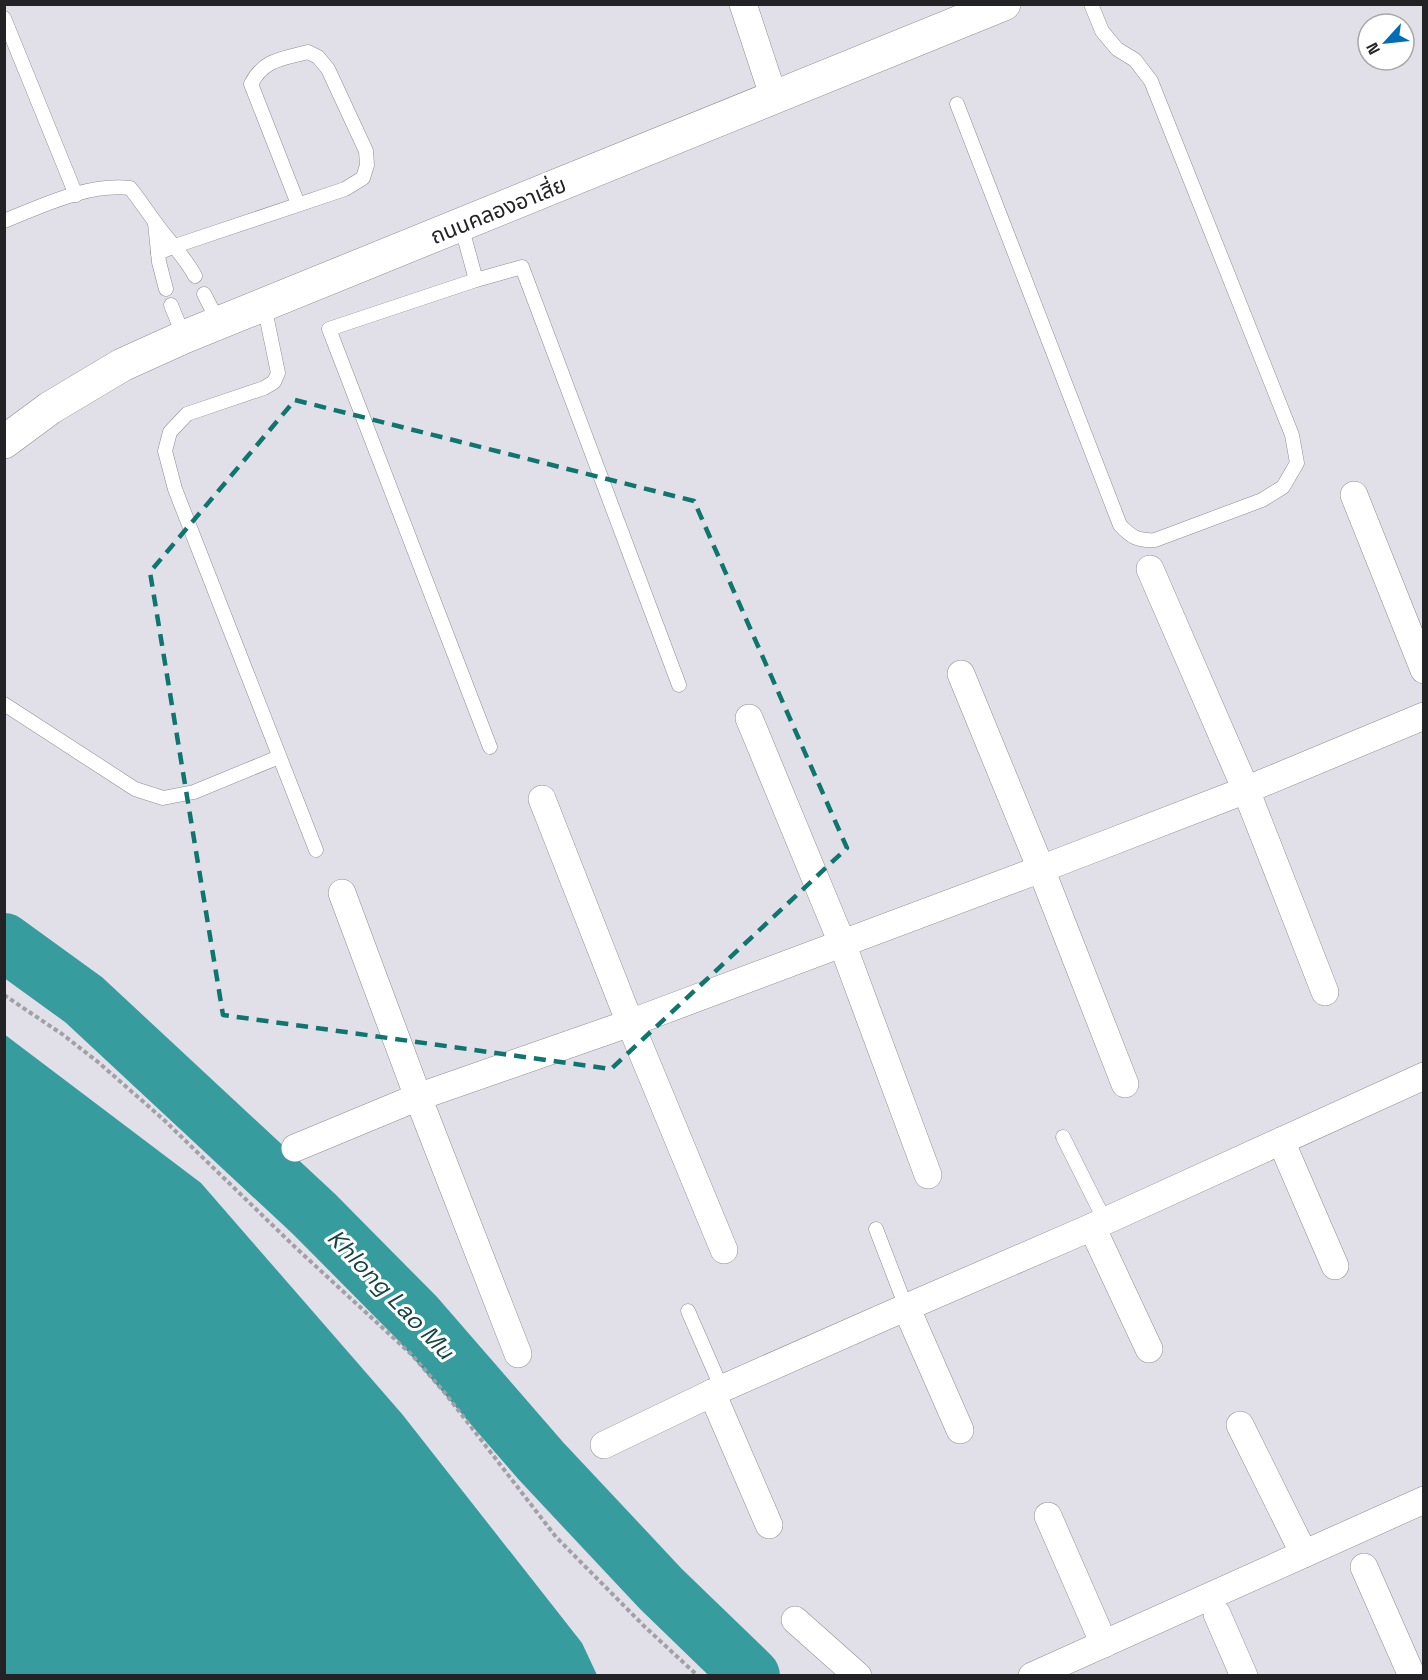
<svg xmlns="http://www.w3.org/2000/svg" width="1428" height="1680" font-family="'Space Grotesk','Noto Sans Thai',sans-serif">
<rect width="100%" height="100%" fill="#e1e0e8"/>
<!-- water -->
<path fill="#379c9d" d="M4,1034l197,149 201,231 180,229 15,32h-592z"/>
<g fill="none" stroke-linecap="round" stroke-linejoin="round">
<!-- river -->
<path stroke="#379c9d" stroke-width="58" d="M4,942l80,58 230,214 102,103 125,144 120,128 90,87"/>
<!-- service casing -->
<g stroke="#8d8d94" stroke-width="15">
<g id="service">
<path d="M4,18l72,177"/>
<path d="M957,104l163,421c11,12 18,16 35,15l107,-40 21,-13 14,-24 -5,-28 -141,-354 -16,-21 -18,-11 -15,-18 -11,-27"/>
<path d="M4,221c38,-15 84,-38 126,-33 9,11 16,22 25,34 13,19 29,33 40,54"/>
<path d="M155,223l4,39 7,27"/>
<path d="M461,225l15,55 46,-13 157,418"/>
<path d="M158,253l17,-7 170,-57 18,-11 4,-13 -1,-14 -38,-82 -10,-12 -10,-5c-26,7 -44,7 -57,32l47,120"/>
<path d="M476,280l-147,49 161,418"/>
<path d="M204,294l15,29"/>
<path d="M171,305l13,32"/>
<path d="M264,305l14,68 -4,9 -10,6 -77,26 -17,18 -5,19 10,38 141,361"/>
<path d="M4,704l131,85 28,9 31,-6 85,-35"/>
<path d="M1063,1137l42,84"/>
<path d="M876,1229l30,78"/>
<path d="M688,1311l34,78"/>
</g>
</g>
<!-- minor casing -->
<g stroke="#8d8d94" stroke-width="28">
<g id="minor">
<path d="M743,4l31,94"/>
<path d="M1354,495l70,175"/>
<path d="M1150,569l96,221 79,202"/>
<path d="M961,674l80,195 84,215"/>
<path d="M749,718l93,225 86,232"/>
<path d="M542,799l88,224 94,227"/>
<path d="M342,893l76,204 100,257"/>
<path d="M1281,1141l54,125"/>
<path d="M295,1148l123,-51 212,-74 411,-154 205,-79 178,-74"/>
<path d="M1092,1227l57,122"/>
<path d="M906,1307l54,123"/>
<path d="M712,1393l57,132"/>
<path d="M1240,1425l64,129"/>
<path d="M604,1445l108,-52 172,-76 208,-90 332,-151"/>
<path d="M1048,1516l56,128"/>
<path d="M1364,1567l48,109"/>
<path d="M1217,1614l27,62"/>
<path d="M795,1620l63,56"/>
<path d="M1032,1676l392,-176"/>
</g>
</g>
<!-- tertiary casing -->
<g stroke="#8d8d94" stroke-width="34">
<path id="tertiary" d="M4,442l46,-34 72,-43 62,-28 820,-333"/>
</g>
<!-- path -->
<path stroke="#a1a0a6" stroke-width="4" stroke-dasharray="4.5 3" stroke-linecap="butt" d="M4,995l58,39 36,28 65,57 132,128 117,108 33,38 111,144 88,89 54,50"/>
<!-- service -->
<use href="#service" stroke="#fff" stroke-width="14"/>
<!-- minor -->
<use href="#minor" stroke="#fff" stroke-width="27"/>
<!-- tertiary -->
<use href="#tertiary" stroke="#fff" stroke-width="33"/>
</g>
<!-- marked area -->
<path fill="none" stroke="#0f766e" stroke-width="4.5" stroke-dasharray="12 8" stroke-linejoin="round" d="M295,400l399,101 153,347 -236,221 -388,-54 -73,-443z"/>
<g text-anchor="middle" dominant-baseline="central" stroke-width="6" stroke-linejoin="round" paint-order="stroke">
<!-- street labels -->
<g font-size="22" fill="#232326" stroke="#fff">
<text transform="translate(498 210) rotate(-22)">ถนนคลองอาเสี่ย</text>
</g>
<!-- water labels -->
<g font-size="24" font-style="italic" fill="#174344" stroke="#fff">
<text transform="translate(391 1294) rotate(46)">Khlong Lao Mu</text>
</g>
</g>
<!-- border -->
<rect width="1428" height="1680" fill="none" stroke="#232326" stroke-width="12"/>
<!-- north arrow -->
<g transform="translate(1386 42) rotate(243)"><circle r="28" fill="#ffffff" stroke="#a7a7a8" stroke-width="1.5"/>
<path d="M0-4.5L10 22L0 15L-10 22Z" fill="#006db8"/>
<text y="-9" font-size="16" font-weight="bold" text-anchor="middle" fill="#232326">N</text>
</g>
</svg>
